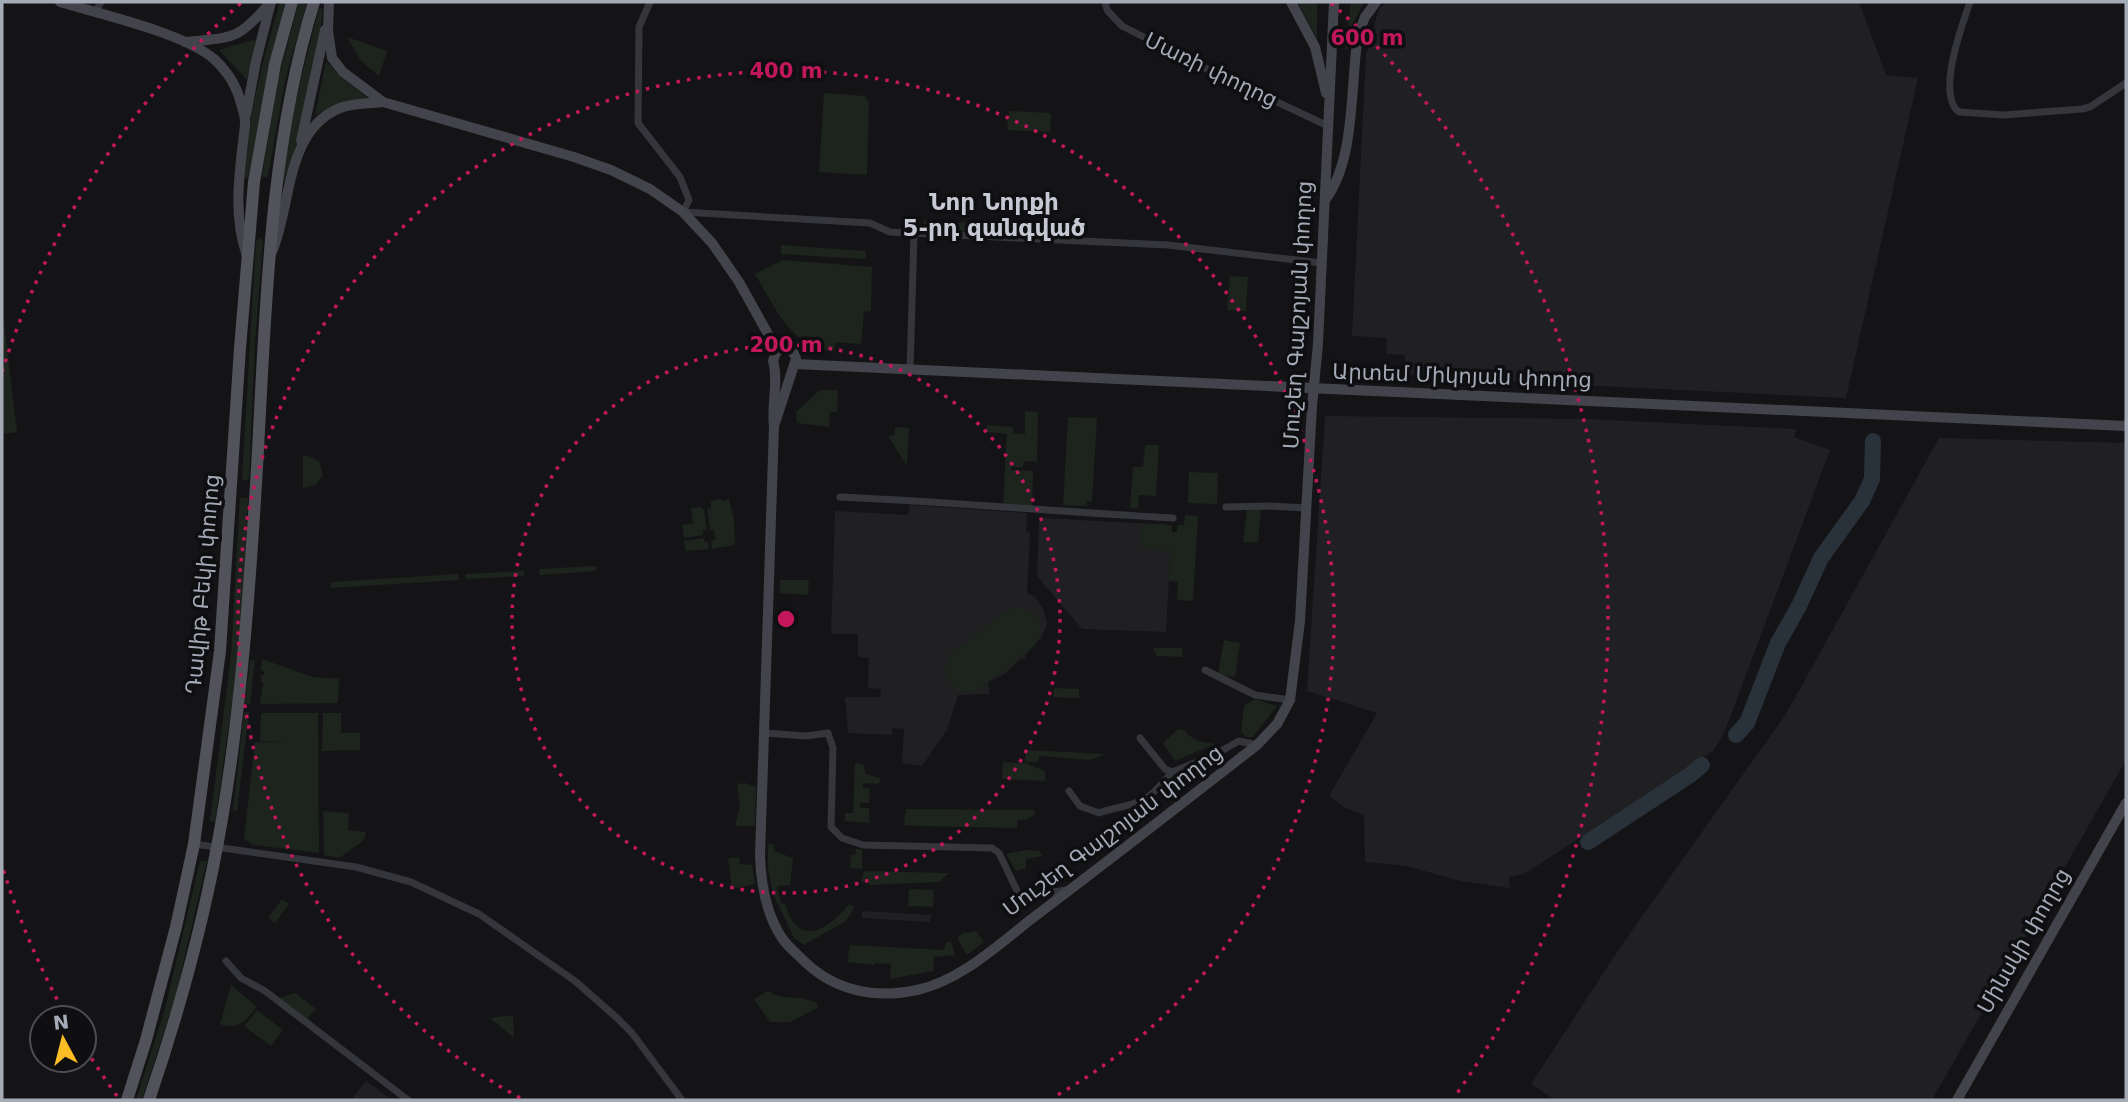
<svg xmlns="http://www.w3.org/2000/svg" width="2128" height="1102" font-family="'DejaVu Sans','Noto Sans Armenian',sans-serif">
<rect width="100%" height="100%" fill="#141416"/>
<!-- built -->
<g fill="#202023">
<path d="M1388,2h471l27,73 32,3 -72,320 -290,-14 -151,-10v-19l-19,-1 1,-16 -35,-2 14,-282 13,-45z"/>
<path d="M1325,416l261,3 210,10 -2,8 36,13 -105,281 -12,20 -189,123 -15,3 1,11 -50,-7 -53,-15 -42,-4 -1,-47 -18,-7 -17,-12 48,-83 -70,-22z"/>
<path d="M1939,438l187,5v317l-194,340h-377l-24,-16 90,-138 165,-232z"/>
<path d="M910,505l117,8 -1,19 4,1 -3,60 8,4 9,13 3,15 -6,13 -16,17 1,3 -7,2 -13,13 -18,9 2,12 -32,1 -11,35 -25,36 -20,-3 2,-34 -12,-1v7l-44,-2 -3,-36h35l1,-8 -13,-1 1,-30 -11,-1v-23h-27l4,-123 73,4z"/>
<path d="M1042,518l130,7 -6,107 -84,-3 -45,-53 2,-53z"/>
<path d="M862,911l69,4 -1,7 -68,-4z"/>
<path d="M366,1081l26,19h-41z"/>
</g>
<!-- green -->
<g fill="#1c241d">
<path d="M280,2h5l-37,176 -6,-1c7,-60 20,-117 38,-175z"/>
<path d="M299,2h8l-22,79 -17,96h-6l16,-98z"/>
<path d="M1298,2h19v37z"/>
<path d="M1351,2h13l-13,25 -4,24 -2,-2z"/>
<path d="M319,8l4,1 -2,18 -33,154 -7,-2 14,-76z"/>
<path d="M347,37l40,14 -8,25 -18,-15z"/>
<path d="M256,39l-9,41 -28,-30z"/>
<path d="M326,61l18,19 25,19 -29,5 -25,11z"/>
<path d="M824,93l41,3 4,6 -2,73 -48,-3z"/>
<path d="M1009,111l42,2 -1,19 -43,-2z"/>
<path d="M924,220l49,3v10l-49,-3z"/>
<path d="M261,237l2,5 -8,100 -6,137 -4,2 -3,-3 14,-237z"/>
<path d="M781,245l85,6v8l-85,-5z"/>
<path d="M783,260l89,7 -1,44 -7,1 -3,32 -25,-2 -3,9c-42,-3 -58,-44 -78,-77z"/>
<path d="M1230,276l18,1 -2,34 -19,-1z"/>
<path d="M2,305l15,127 -15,2z"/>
<path d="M820,390h18l-1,22h-7l-1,15 -32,-4 -1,-11z"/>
<path d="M1025,411l13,1 -1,50 -13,-1 -1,6h-12v3l22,1 -1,36 -29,-2 4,-71 -21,-2 1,-7 26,2v6l12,1z"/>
<path d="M1068,417l29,1 -5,84 -5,-1v5l-24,-1z"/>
<path d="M895,427l14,1 -2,38 -19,-30 6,-1z"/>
<path d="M1145,445h14l-3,51 -17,-1 -1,13h-8l3,-41h10z"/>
<path d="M308,456l11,5 4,14 -7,10 -13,3v-32z"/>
<path d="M1189,472l29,1 -1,31 -29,-1z"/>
<path d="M240,498h8l-5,105 -10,93 -18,126 -5,-1 21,-166z"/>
<path d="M721,499l3,2 5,-2 5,21 1,25 -23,4 -1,-8 5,-1 -2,-10h-4l-3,-21 4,-1v-7z"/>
<path d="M701,507l3,3 3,20 -4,1v4l-19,3 -2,-13 11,-2 -2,-15z"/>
<path d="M1247,508l14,1 -3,34 -15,-1z"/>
<path d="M1185,515l13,1 -5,85 -16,-1 1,-18 -9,-1 1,-30 -29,-2 1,-25 30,1 -1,7h6l1,-7h6z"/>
<path d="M704,538l1,4h3l1,7 -23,2 -2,-10z"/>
<path d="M596,566v5l-56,4 -1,-6z"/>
<path d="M524,571v5l-58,3 -1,-5z"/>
<path d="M458,574l1,6 -128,8v-6z"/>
<path d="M780,580h29l-1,15 -28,-2z"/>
<path d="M1018,607c23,5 28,19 16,39l-57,45c-24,4 -39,-12 -28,-35l57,-45z"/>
<path d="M1224,640l16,3 -5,34 -17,-3z"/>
<path d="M1153,648h30l-1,9 -25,-1z"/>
<path d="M262,659l51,18 26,2 -1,24 -78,1 3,-21 -2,-1v-7h3v-4h-3z"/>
<path d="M250,660h5l-5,44 -5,-1z"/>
<path d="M1054,688l25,1v9l-26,-1z"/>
<path d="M1255,699l22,7 -24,31h-7l-5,-5 3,-26z"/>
<path d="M244,712h5l-12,99 -4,-1z"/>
<path d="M261,713h57l1,140 -66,-8 -9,-7 11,-96h35l-30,-1z"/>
<path d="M323,713h18v20h19v17l-38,1z"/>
<path d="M1178,729l6,1c9,11 17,12 31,14l-40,17 -12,-18z"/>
<path d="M1026,750l79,4 -14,6 -52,-4 -1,6h-13z"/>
<path d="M1003,762l22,1 20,8v10l-43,-2z"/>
<path d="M855,763l8,1 3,10 14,4 -1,6 -16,-1v5h7l-1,15h-9v5h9l1,15 -25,-2v-8h8z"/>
<path d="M745,783l11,4 -1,39h-20l5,-20 -3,-22z"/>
<path d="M906,809l129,1v4l-9,6h-8l-1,8 -101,-2 -12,-1z"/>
<path d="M323,811l26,2 -1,17 18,2 -2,8 -25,18 -15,-3z"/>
<path d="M768,843l6,2v6l19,7 -3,27 -13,1 4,17 4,1c3,7 5,16 11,21 17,18 43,-8 53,-21l6,3 -9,14 -42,24 -10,-7 -21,-44 -5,-26z"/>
<path d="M856,849h6v20l-12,-1 1,-13h4z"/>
<path d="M1026,850l13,1 4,5 -17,3v9l-10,3 -10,-17z"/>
<path d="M739,857l1,7 12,1 3,19 -23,5 -4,-31z"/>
<path d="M200,861h7l-31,133 -34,106h-6l29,-91z"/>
<path d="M864,871l85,2 -10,9 -70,3v-4l-8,1z"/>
<path d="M909,889l25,1 -1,17 -25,-1z"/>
<path d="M282,899l7,5 -14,19 -7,-5z"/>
<path d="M976,931l8,11 -17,13 -10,-17 6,-5z"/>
<path d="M951,941l4,14 -21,2 -1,14 -43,8 1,-15 -16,-1 -1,2 -27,-3 3,-17 94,5 2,-7z"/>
<path d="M231,985l26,22c-11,13 -18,24 -37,17z"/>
<path d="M768,991c15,11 31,2 50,13l-1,4 -27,14h-20l-16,-23z"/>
<path d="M295,993l21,16 -9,10 -27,-21z"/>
<path d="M257,1010l26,20 -12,16 -27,-20z"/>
<path d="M513,1015l1,23 -24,-20z"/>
</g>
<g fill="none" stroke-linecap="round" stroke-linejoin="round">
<!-- river -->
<g stroke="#29323b" stroke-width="16">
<path d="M1736,735l11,-12 31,-80 21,-37 22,-48 41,-57 10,-22 1,-38"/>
<path d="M1588,842l102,-67 12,-10"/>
</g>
<!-- street -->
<g stroke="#35363b" stroke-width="7">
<path d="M650,2l-11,25 -1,96 42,54 9,23 -6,12 187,11 20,9 278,13 154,18"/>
<path d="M1105,2l2,8 15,16 81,41 125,59"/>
<path d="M1970,2c-8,23 -34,93 -11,110l44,3 79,-6 8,-2 36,-24"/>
<path d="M95,13l6,-11"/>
<path d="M910,370l4,-136"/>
<path d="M840,497c111,5 221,15 333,21"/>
<path d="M1226,507l42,-1 38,2"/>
<path d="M1205,670l50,25 35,5"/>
<path d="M764,733l42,3 22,-3 5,15 -2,79 11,11 21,7 129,3 7,5 21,44 46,-7"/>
<path d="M1140,738l25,31 7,3 42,-17 25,-14 18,4"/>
<path d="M1069,791l11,15 19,7c13,-5 26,-6 39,-11 13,-4 25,-20 34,-30"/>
<path d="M194,844l162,23 55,15 68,32 96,67 42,37 15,15 50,67"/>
<path d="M226,961l15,17 24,13 143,109"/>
</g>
<!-- secondary -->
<g stroke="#43444b" stroke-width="10">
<path d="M60,2c40,12 124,31 154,57 14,13 23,27 27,45 2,7 5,14 4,21 -5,45 -13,88 2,131"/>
<path d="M329,2l-1,29 4,27 11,14 40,30 191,55 37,13 39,19 33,23 29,31 27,39 38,68"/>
<path d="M1291,2l24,45 11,46"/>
<path d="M185,42c47,-5 51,0 84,-38"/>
<path d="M246,115l10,-54 15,-59"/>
<path d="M301,141l24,-111"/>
<path d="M1325,200c31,-40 25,-115 33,-165l7,-18 11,-15"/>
<path d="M272,252c20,-47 13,-122 68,-144 13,-5 29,-4 43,-6"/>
<path d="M777,350l-4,11c6,19 -2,44 1,65l-14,430c1,28 6,58 22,82 5,8 15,16 22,23 31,30 71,38 113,29 46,-10 85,-49 121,-76 74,-56 146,-112 219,-169l20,-21 13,-24 10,-79 12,-215 6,-62 16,-342"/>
<path d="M795,364l1331,62"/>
<path d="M775,423l21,-64 -1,-4 -6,-6 -12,1"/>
<path d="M1957,1100l169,-297"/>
</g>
<!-- primary -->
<g stroke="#51525a" stroke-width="12">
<path d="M127,1100l19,-60 30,-113 18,-83 26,-193 20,-303 14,-166 21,-118 17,-62"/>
<path d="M149,1100c31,-91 57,-186 73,-281 19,-111 27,-223 34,-335 10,-161 10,-326 58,-482"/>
</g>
</g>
<!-- distance rings -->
<g fill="none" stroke="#c2185b" stroke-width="3.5" stroke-dasharray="3.5 7">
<circle cx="786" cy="619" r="274"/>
<path d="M520 1098A548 548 0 1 1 1052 1098"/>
<path d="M117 1096A822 822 0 0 1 85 1048M67 1018A822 822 0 0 1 2 866M2 372A822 822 0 0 1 241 3M1331 3A822 822 0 0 1 1455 1096"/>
</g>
<g text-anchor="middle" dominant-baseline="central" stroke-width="7" stroke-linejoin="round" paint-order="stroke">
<!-- street labels -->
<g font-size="21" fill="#a5aab7" stroke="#0f0f11">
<text transform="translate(1211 70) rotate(26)">Մառի փողոց</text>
<text transform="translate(1298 315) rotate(-87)">Մուշեղ Գալշոյան փողոց</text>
<text transform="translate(1462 376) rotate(2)">Արտեմ Միկոյան փողոց</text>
<text transform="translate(203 584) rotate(-85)">Դավիթ Բեկի փողոց</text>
<text transform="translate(1113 831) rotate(-37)">Մուշեղ Գալշոյան փողոց</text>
<text transform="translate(2024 941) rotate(-60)">Մինսկի փողոց</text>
</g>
<!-- neighbourhood labels -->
<g font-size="23" font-weight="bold" fill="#c6c9d3" stroke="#0f0f11">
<text x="994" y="202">Նոր Նորքի<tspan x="994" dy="26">5-րդ զանգված</tspan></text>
</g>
</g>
<circle cx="786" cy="619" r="10" fill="#c2185b" stroke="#0f0f11" stroke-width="3.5"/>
<g font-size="21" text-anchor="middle" font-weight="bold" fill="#c2185b" stroke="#0f0f11" stroke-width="7" stroke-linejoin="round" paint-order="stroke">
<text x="1367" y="45">600 m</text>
<text x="786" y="78">400 m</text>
<text x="786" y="352">200 m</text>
</g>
<!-- border -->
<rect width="2128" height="1102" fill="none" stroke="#a5aab7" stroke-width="7"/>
<!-- north arrow -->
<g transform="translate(63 1039) rotate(353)"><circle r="33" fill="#0f0f11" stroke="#4b4d53" stroke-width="2"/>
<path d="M0-5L12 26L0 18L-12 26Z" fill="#fdbd25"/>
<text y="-10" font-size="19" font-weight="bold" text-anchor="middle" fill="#a5aab7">N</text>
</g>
</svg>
